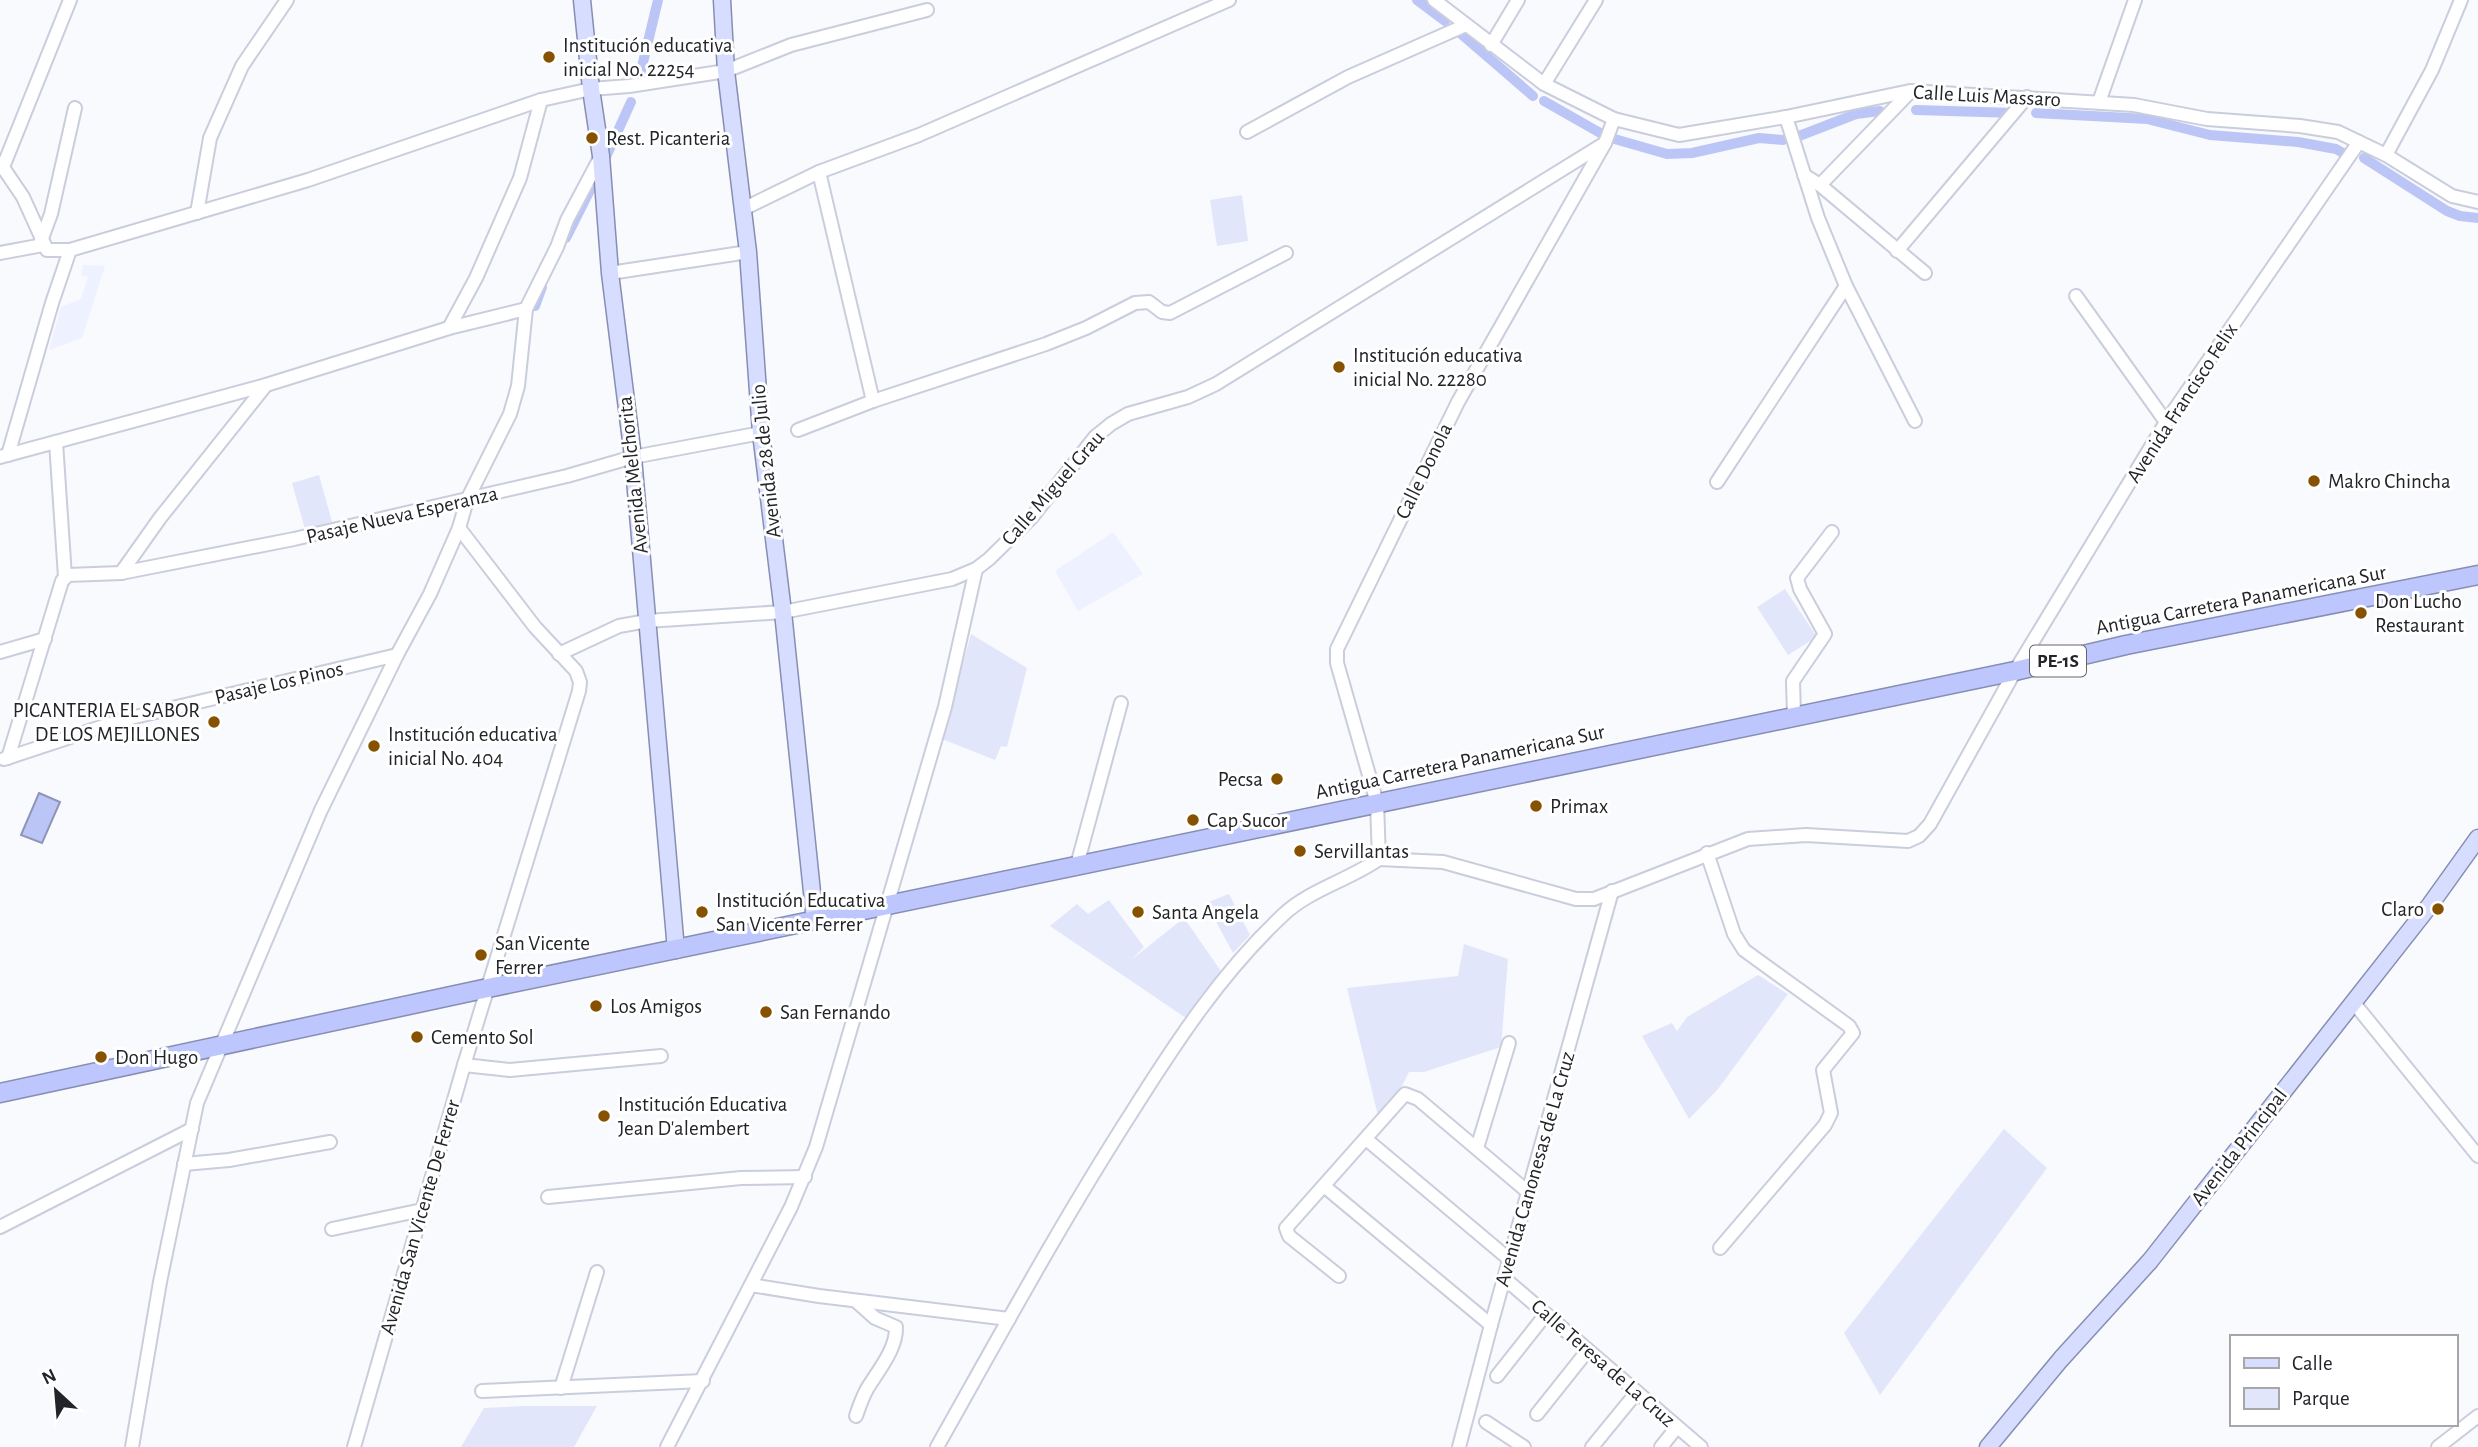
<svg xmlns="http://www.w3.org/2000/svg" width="2478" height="1447" font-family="'Alegreya Sans',sans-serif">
<rect width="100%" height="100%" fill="#f9fafd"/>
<!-- built -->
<g fill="#eef1ff">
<path d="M83,265l22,1 -23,72 -33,12 12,-43 20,-8 7,-22 -7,-2z"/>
<path d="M1113,532l30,42 -65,37 -23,-40z"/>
</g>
<!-- green -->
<g fill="#e2e6fb">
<path d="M1242,195l6,46 -31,5 -7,-46z"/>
<path d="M319,475l15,54 -27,7 -15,-53z"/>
<path d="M1785,589l32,48 -29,18 -31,-48z"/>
<path d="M971,634l56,34 -20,79 -6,-1 -6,14 -53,-21z"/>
<path d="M1229,894l21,41 -17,18 -27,-50z"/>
<path d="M1109,900l35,47 -13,13 53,-42 39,56 -37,44 -136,-92 27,-22 11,10z"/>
<path d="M1464,944l44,15 -7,88 -77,25h-15l-28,56 -34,-140 111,-12z"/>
<path d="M1758,975l30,19 -70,95 -29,30 -47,-83 30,-13 5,8 10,-14z"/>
<path d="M2004,1129l43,39 -167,227 -36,-62z"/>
<path d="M523,1406h74l-23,41h-113l23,-39z"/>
</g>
<!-- water -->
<path fill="#bcc6f6" stroke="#8e95b8" stroke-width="2" d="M39,793l21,9 -18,41 -21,-8z"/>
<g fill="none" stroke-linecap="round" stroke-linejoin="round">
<!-- canal -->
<g stroke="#bcc6f6" stroke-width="10">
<path d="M1417,0l28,21"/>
<path d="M1460,33l73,63"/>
<path d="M639,79l19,-79"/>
<path d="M1544,101l58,33"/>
<path d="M1916,110l98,3"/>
<path d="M2036,113l111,6 63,16 88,7 38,7 7,4"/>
<path d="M1799,136l57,-22 24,-3"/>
<path d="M1611,138l56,16 25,-1 67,-15 24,2"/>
<path d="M606,157l25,-55"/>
<path d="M2364,158l83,53 13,5 18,2"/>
<path d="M566,238l24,-48"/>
<path d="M535,306l7,-19"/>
</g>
<!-- minor casing -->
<g stroke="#cacddc" stroke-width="16">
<g id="minor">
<path d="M1434,0l110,84 70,35 65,16 107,-18 124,-26 224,14 73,14 93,7 38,6 48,23 66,41 26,6"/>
<path d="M1491,45l27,-45"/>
<path d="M1544,84l52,-84"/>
<path d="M2099,102l36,-102"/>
<path d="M1786,117l32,101 28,68 69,135"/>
<path d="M1247,132l101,-55 118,-52"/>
<path d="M2386,155l46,-85 29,-70"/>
<path d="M0,163l23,34 24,53h23l238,-70 233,-80 50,-11 38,-3 97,-15 65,-26 136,-35"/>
<path d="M3,167l67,-167"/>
<path d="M819,172l54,229"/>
<path d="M1804,175l16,10 105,88"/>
<path d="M1820,185l90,-93"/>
<path d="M743,209l76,-37 100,-37 310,-135"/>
<path d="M197,213l13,-75 32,-72 45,-66"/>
<path d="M41,241l10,-27 24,-106"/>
<path d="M1897,251l130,-154"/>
<path d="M0,253l43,-8"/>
<path d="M610,273l138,-21"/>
<path d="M2076,296l90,126"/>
<path d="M449,328l27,-50 44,-100 21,-78"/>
<path d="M798,430l75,-29 173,-57 40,-16 49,-25 14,-1 13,10 8,1 116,-60"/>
<path d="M56,442l9,135"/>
<path d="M8,455l44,-152 18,-53"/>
<path d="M0,457l266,-72 183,-57 77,-19"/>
<path d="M1717,482l129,-196"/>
<path d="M121,573l39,-55 106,-133"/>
<path d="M0,652l45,-13"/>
<path d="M559,654l60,-28 28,-5 136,-9 169,-33 24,-10 13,-10 43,-42 63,-80 16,-13 17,-10 60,-17 28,-13 389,-241"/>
<path d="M1794,715l-1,-34 32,-47 -25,-45 -3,-11 35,-46"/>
<path d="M8,758l54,-177 6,-6 53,-2 173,-34 273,-63 66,-19 128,-24"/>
<path d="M4,759l118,-39 275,-65"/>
<path d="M1707,853l27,81 10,16 105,76 4,7 -30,37 8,43 -6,12 -105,123"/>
<path d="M1379,859l64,3 133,37h18l154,-60 58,-4 102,6 11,-5 11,-12 85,-153 151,-249 193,-280"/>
<path d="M1379,859l-2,-56 -40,-140v-14l121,-247 147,-259 9,-24"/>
<path d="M1077,865l44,-162"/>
<path d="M2354,1003l124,153"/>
<path d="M464,1065l46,5 151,-14"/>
<path d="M1366,1139l144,121"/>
<path d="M1477,1148l32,-105"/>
<path d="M184,1164l45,-4 101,-18"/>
<path d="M1324,1186l167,139"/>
<path d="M548,1197l193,-19 64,-1"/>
<path d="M0,1227l192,-98"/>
<path d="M332,1229l90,-19"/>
<path d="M1339,1276l-50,-40 -3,-8 119,-134 13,5 111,94"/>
<path d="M1504,1278l197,169"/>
<path d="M751,1285l68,11 190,23"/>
<path d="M1497,1376l49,-62"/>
<path d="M561,1388l36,-116"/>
<path d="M482,1391l221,-10"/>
<path d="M1537,1414l51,-64"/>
<path d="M856,1416c3,-9 6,-18 11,-27 10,-17 30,-40 29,-62l-21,-9 -19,-17"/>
<path d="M1486,1422l38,25"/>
<path d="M132,1447l28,-165 37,-179 124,-293 76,-155 33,-61 29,-66 8,-28 43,-86 8,-28 8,-77 31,-62 10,-27 34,-64"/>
<path d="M354,1447l110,-382 115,-374 1,-9 -4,-11 -41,-44 -76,-99"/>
<path d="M667,1447l124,-240 25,-60 129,-440 31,-138"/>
<path d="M937,1447c63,-112 125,-226 195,-335 44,-70 90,-140 151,-197 26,-25 66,-35 96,-56"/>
<path d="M1459,1447l32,-122 121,-434"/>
<path d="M1592,1447l45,-55"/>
<path d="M1661,1447l16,-20"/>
<path d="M2438,1447l40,-31"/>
</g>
</g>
<!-- major casing -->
<g stroke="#878eb3" stroke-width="19">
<g id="major">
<path d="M582,0l9,89 10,67 9,117 23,184 43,493"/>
<path d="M722,0l4,71 22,181 13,181 22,179 32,309"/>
<path d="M1988,1447l73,-88 89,-98 280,-356 48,-67"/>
</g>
</g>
<!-- highway casing -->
<g stroke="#878eb3" stroke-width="21">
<path id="highway" d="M0,1093l488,-105 1527,-317 111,-26 352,-70"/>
</g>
<!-- minor -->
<use href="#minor" stroke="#fff" stroke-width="12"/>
<!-- major -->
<use href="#major" stroke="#d7ddfe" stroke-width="16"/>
<!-- highway -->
<use href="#highway" stroke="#bdc7fd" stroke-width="18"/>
</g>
<!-- markers -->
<g fill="#875200" stroke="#fff" stroke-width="2.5">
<circle cx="549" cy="57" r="7"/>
<circle cx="592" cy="138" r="7"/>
<circle cx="1339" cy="367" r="7"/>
<circle cx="2314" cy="481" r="7"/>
<circle cx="2361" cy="613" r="7"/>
<circle cx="214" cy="722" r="7"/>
<circle cx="374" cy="746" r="7"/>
<circle cx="1277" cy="779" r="7"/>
<circle cx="1536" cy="806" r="7"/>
<circle cx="1193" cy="820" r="7"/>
<circle cx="1300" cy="851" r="7"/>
<circle cx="2438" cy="909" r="7"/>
<circle cx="702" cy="912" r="7"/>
<circle cx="1138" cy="912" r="7"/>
<circle cx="481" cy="955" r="7"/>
<circle cx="596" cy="1006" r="7"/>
<circle cx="766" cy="1012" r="7"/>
<circle cx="417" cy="1037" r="7"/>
<circle cx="101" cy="1057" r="7"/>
<circle cx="604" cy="1116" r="7"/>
</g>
<g text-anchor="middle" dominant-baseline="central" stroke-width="6" stroke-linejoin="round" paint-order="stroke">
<!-- shield labels -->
<rect fill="#fff" stroke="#656669" stroke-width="2" x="2030" y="645.5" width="56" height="31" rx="5"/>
<g font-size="19" font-weight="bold" fill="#232429">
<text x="2058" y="661">PE-1S</text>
</g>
<!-- poi labels -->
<g font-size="21" fill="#232429" stroke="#fff" text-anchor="start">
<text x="563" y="45">Institución educativa<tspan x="563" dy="24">inicial No. 22254</tspan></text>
<text x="606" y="138">Rest. Picanteria</text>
<text x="1353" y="355">Institución educativa<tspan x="1353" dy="24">inicial No. 22280</tspan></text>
<text x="2328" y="481">Makro Chincha</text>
<text x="2375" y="601">Don Lucho<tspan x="2375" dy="24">Restaurant</tspan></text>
<text x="200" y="710" text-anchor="end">PICANTERIA EL SABOR<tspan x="200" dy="24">DE LOS MEJILLONES</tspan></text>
<text x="388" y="734">Institución educativa<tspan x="388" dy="24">inicial No. 404</tspan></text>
<text x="1263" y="779" text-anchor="end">Pecsa</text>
<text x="1550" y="806">Primax</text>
<text x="1207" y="820">Cap Sucor</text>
<text x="1314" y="851">Servillantas</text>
<text x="716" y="900">Institución Educativa<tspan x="716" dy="24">San Vicente Ferrer</tspan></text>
<text x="2424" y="909" text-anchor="end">Claro</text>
<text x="1152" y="912">Santa Angela</text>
<text x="495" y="943">San Vicente<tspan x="495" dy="24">Ferrer</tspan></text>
<text x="610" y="1006">Los Amigos</text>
<text x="780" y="1012">San Fernando</text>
<text x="431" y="1037">Cemento Sol</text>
<text x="115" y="1057">Don Hugo</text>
<text x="618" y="1104">Institución Educativa<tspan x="618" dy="24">Jean D'alembert</tspan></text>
</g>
<!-- street labels -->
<g font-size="21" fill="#232429" stroke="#fff">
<text transform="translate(1987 96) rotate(3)">Calle Luis Massaro</text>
<text transform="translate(2182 403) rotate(-57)">Avenida Francisco Felix</text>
<text transform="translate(766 461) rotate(-96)">Avenida 28 de Julio</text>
<text transform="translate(1424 471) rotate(-64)">Calle Donola</text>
<text transform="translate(633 475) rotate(-96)">Avenida Melchorita</text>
<text transform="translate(1053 488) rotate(-49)">Calle Miguel Grau</text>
<text transform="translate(402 515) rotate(-13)">Pasaje Nueva Esperanza</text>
<text transform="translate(2241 600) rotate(-11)">Antigua Carretera Panamericana Sur</text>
<text transform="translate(279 683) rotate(-13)">Pasaje Los Pinos</text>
<text transform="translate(1460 762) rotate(-12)">Antigua Carretera Panamericana Sur</text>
<text transform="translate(2239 1147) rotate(-52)">Avenida Principal</text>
<text transform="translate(1535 1169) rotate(-74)">Avenida Canonesas de La Cruz</text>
<text transform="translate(420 1217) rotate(-74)">Avenida San Vicente De Ferrer</text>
<text transform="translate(1603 1363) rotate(41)">Calle Teresa de La Cruz</text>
</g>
</g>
<!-- legend -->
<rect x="2230" y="1335" width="228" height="91" fill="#ffffff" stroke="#a7a7a9" stroke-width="2"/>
<rect x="2244" y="1358" width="35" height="10" fill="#d7ddfe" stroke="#a7a7a9" stroke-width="2"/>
<text x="2292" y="1370" font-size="21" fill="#232429">Calle</text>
<rect x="2244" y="1388" width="35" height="21" fill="#e2e6fb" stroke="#a7a7a9" stroke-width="2"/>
<text x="2292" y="1405" font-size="21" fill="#232429">Parque</text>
<!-- north arrow -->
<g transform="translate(56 1391) rotate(334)" stroke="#ffffff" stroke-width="5" paint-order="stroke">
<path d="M0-5L12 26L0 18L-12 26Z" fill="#232429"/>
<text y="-10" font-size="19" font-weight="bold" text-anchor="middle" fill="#232429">N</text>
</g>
</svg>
